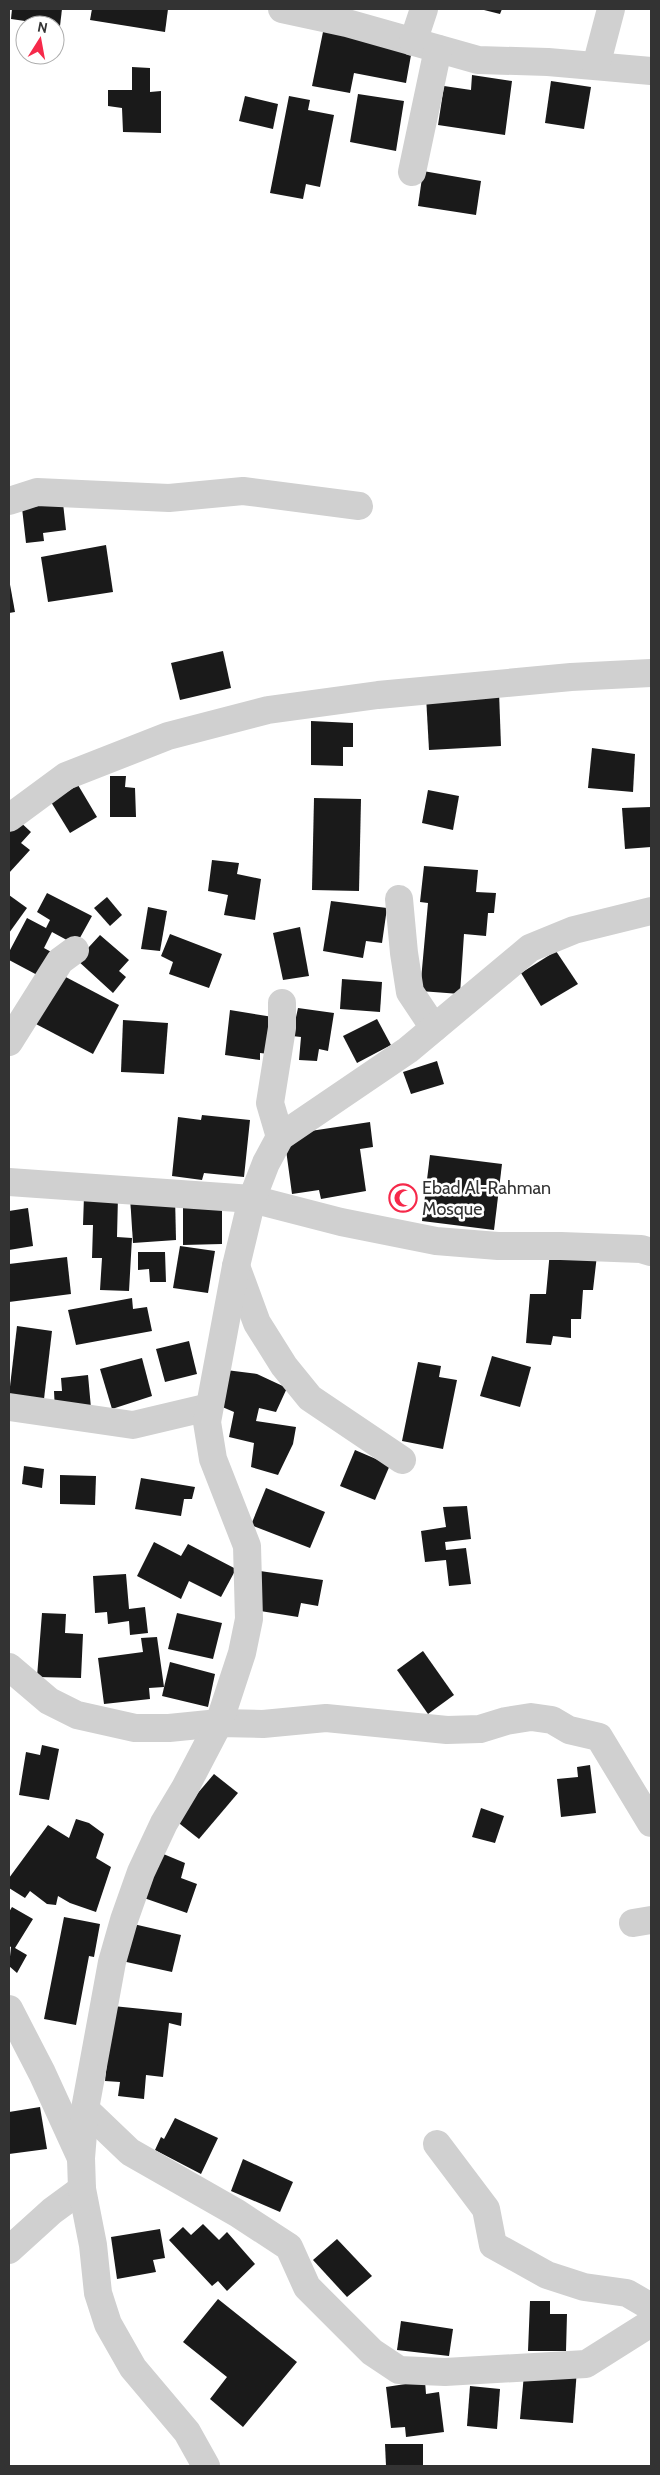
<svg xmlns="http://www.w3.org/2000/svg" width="660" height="2475" font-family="Cabin,sans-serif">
<rect width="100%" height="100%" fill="#fff"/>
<!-- building -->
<g fill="#1a1a1a">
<path d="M12,9h50l-2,17 -49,-7z"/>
<path d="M92,9h76l-3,23 -75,-12z"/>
<path d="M480,9h22l-2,5z"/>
<path d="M324,27l89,17 -7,39 -52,-10 -4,20 -38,-7z"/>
<path d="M132,67l18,1v24l11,-1v42l-38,-1 -1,-24 -14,-2v-16h24z"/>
<path d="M472,75l40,6 -7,54 -67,-10 6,-39 27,4z"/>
<path d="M551,81l40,6 -7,42 -39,-6z"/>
<path d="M358,94l46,7 -8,50 -46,-9z"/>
<path d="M245,96l33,8 -5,25 -34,-8z"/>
<path d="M289,96l21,4 -2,10 26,5 -14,72 -14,-3 -3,15 -33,-6z"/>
<path d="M423,171l58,10 -5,34 -58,-9z"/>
<path d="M63,503l3,27 -23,3 1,8 -18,2 -4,-35z"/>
<path d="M106,545l7,47 -65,10 -7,-45z"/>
<path d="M9,579l6,33 -6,1z"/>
<path d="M223,651l8,37 -51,12 -9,-37z"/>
<path d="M499,692l2,54 -72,4 -3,-54z"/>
<path d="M311,721l42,2v24h-10v19l-32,-1z"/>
<path d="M592,748l43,6 -2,38 -45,-4z"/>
<path d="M110,776h16l-1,11 10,1 1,29h-26z"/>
<path d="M78,785l19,32 -27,16 -19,-31z"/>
<path d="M428,790l31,6 -6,34 -31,-7z"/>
<path d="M314,798l47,1 -2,92 -47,-1z"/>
<path d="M651,807v40l-26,2 -3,-41z"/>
<path d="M17,819l14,13 -10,11 9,7 -21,23v-45z"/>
<path d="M212,860l27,3 -2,11 24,5 -6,41 -31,-5 4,-20 -20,-4z"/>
<path d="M424,866l54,4 -2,22 20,1 -2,20h-6l-2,23 -22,-2 -4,60 -40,-3 8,-88 -8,-1z"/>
<path d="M47,893l45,23 -16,29 -24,-13 -8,16 9,5 -12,24 -32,-17v-8l18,-34 19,10 4,-8 -13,-8z"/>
<path d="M9,895l18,13 -18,25z"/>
<path d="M107,897l15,18 -12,11 -16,-18z"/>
<path d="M331,901l56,7 -5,35 -16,-2 -3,17 -40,-7z"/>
<path d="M148,907l19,4 -7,40 -19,-2z"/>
<path d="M300,927l9,49 -26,4 -10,-47z"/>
<path d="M170,934l52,20 -13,34 -40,-14 4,-12 -12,-6z"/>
<path d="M100,935l29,25 -10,11 7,6 -13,16 -36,-33z"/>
<path d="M556,951l22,33 -37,22 -20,-33z"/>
<path d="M60,974l59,31 -26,49 -59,-31z"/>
<path d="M342,979l40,3 -2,30 -40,-3z"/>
<path d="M298,1008l36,5 -6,38 -9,-2 -2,12 -18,-1 2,-23 -9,-1z"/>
<path d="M230,1010l43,7 -4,37 -9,-1v7l-35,-5z"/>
<path d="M377,1019l14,26 -34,18 -14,-27z"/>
<path d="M123,1020l45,3 -4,51 -43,-2z"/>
<path d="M437,1061l7,23 -33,10 -8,-22z"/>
<path d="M202,1115l48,5 -6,57 -40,-4 -2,7 -30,-4 6,-59 23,3z"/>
<path d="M370,1122l3,25 -13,2 6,42 -45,8 -2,-9 -27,4 -8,-59z"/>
<path d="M430,1155l72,9 -8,66 -72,-9z"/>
<path d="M84,1196h34l-1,41 15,1 -3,53 -29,-1 2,-32h-10l1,-33h-10z"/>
<path d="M175,1196l1,44 -43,3 -3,-46z"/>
<path d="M183,1204l39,1v39l-39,1z"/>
<path d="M28,1208l5,38 -24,4v-39z"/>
<path d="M180,1246l35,5 -7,42 -35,-5z"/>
<path d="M550,1251l47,4 -4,35h-10l-2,29h-10v19l-18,-2 -2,9 -25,-2 4,-49h16z"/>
<path d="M138,1252h27l1,30h-16l-1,-13 -11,1z"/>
<path d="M67,1257l4,37 -62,8v-38z"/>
<path d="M132,1298l1,11 14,-2 5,24 -76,14 -8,-35z"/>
<path d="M17,1326l35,5 -8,68 -35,-4z"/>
<path d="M189,1341l8,33 -32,8 -9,-33z"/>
<path d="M492,1356l39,11 -11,40 -40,-11z"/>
<path d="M142,1358l10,38 -40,13 -12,-40z"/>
<path d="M418,1362l23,4 -2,11 18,3 -14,69 -41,-8z"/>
<path d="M226,1370l31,4 30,14 -11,24 -17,-4 -3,13 40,6 -3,17 -15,31 -27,-8 3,-24 -25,-6 5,-25 -14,-6z"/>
<path d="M88,1375l3,33 -36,3 -1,-20h8l-1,-13z"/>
<path d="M355,1450l35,15 -15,35 -35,-14z"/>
<path d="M24,1466l20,3 -2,19 -20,-4z"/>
<path d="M60,1475l36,1 -1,29 -35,-1z"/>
<path d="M141,1478l54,9 -3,12h-8l-3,17 -46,-7z"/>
<path d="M266,1488l59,24 -15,36 -59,-23z"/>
<path d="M467,1506l4,33 -26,3 1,8 20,-2 5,36 -22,2 -3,-26 -21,2 -4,-31 25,-4 -3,-20z"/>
<path d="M154,1542l27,14 7,-12 48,25 -15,28 -32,-16 -8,18 -44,-23z"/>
<path d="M260,1571l63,9 -5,26 -17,-3 -3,14 -44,-7z"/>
<path d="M126,1574l3,35 16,-2 3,26 -18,2 -1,-14 -21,3 -1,-12 -12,1 -2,-37z"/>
<path d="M42,1613l24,1 -1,19 18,1 -2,44 -44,-1z"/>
<path d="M177,1613l45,10 -9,36 -45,-10z"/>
<path d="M157,1637l7,50 -15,1 1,11 -46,5 -6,-46 45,-6 -2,-14z"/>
<path d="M423,1651l31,44 -26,19 -31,-44z"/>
<path d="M170,1662l45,12 -7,33 -46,-11z"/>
<path d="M42,1745l17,4 -10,51 -30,-5 7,-43 14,3z"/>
<path d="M590,1765l6,48 -35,4 -4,-38 21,-2 -1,-10z"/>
<path d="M214,1774l24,19 -39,46 -24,-19z"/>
<path d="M481,1808l23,8 -9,27 -23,-6z"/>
<path d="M76,1819l13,4 15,11 -8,24 15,9 -15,45 -26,-9 -12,-7 -2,9 -9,-1 -17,-13 -5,7 -16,-10v-10l39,-53 21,13z"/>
<path d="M161,1853l24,10 -4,15 16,6 -10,29 -43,-15z"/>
<path d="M12,1907l21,12 -18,29 12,7 -10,18 -8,-7 2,-19 -2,-1v-34z"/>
<path d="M64,1917l36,7 -6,33 -5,-1 -13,69 -32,-6z"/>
<path d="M129,1923l52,12 -9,37 -50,-11z"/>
<path d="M113,2006l69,7 -1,13 -12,-3 -6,54 -17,-2 -2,24 -26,-3 2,-14 -15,-1z"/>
<path d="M40,2107l7,42 -38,5v-42z"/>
<path d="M175,2118l43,20 -17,36 -46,-24 6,-13 3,2z"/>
<path d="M243,2159l50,23 -13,30 -49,-21z"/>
<path d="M203,2224l16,16 8,-8 28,32 -28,27 -9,-10 -6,5 -43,-46 14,-13 8,8z"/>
<path d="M160,2229l5,29 -12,2 3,12 -39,7 -6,-42z"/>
<path d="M337,2239l35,37 -25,21 -34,-37z"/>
<path d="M218,2299l79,63 -54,65 -33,-28 17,-22 -44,-35z"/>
<path d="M530,2301h20v13h17l-1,37h-38z"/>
<path d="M401,2321l52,8 -4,27 -52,-6z"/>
<path d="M577,2369l-4,54 -53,-4 4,-45z"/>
<path d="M425,2381l1,13 13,-2 5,40 -38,5 -1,-10 -14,1 -5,-41z"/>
<path d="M470,2386l30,3 -3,40 -30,-3z"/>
<path d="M385,2444h38v22h-37z"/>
</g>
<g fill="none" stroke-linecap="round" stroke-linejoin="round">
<!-- minor -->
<g stroke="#d0d0d0" stroke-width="28">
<path d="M282,9l65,14 131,37 70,2 103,9"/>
<path d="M413,42l11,-33"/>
<path d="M596,66l15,-57"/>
<path d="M412,172l26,-123"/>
<path d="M9,501l28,-9 132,6 74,-7 116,15"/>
<path d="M9,818l57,-42 102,-40 100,-26 110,-15 193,-18 80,-4"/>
<path d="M399,899l5,54 6,39 24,36"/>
<path d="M9,1042l51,-81 15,-11"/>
<path d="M280,1137l-10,-34 12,-75v-25"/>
<path d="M9,1182l243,17 89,23 95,19 62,5h63l80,3 10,3"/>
<path d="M236,1266l21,57 27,43 26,32 92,62"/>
<path d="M9,1407l124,18 76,-18"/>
<path d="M9,1667l40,34 28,14 58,13h34l50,-5 44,1 63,-6 121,12 33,-1 26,-8 25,-4 21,3 17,10 30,7 52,86"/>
<path d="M633,1923l18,-3"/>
<path d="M9,2009l33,64 38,83"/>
<path d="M85,2109l45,43 107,61 52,34 18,40 65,65 27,18 46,2 141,-8 65,-41"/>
<path d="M437,2144l49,65 7,36 54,30 37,12 43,6 24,14"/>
<path d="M9,2250l43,-39 30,-22"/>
<path d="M206,2466l-19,-34 -54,-64 -25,-44 -10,-31 -5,-48 -11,-56 -1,-31 4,-49 27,-147 12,-42 17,-48 23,-49 21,-35 34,-65 23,-70 7,-34 -2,-73 -34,-87 -6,-37 29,-156 16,-67 14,-36 14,-26 128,-87 122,-102 44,-18 77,-19"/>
</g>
</g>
<!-- icons -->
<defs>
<g id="mosque-ring" transform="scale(1.4375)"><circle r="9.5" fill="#fff" stroke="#f6294a" stroke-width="1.5"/><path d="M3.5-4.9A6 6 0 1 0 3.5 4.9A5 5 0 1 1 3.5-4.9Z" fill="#f6294a"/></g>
</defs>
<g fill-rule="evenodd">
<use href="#mosque-ring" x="403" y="1198"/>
</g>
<g text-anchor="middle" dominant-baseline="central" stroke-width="5" stroke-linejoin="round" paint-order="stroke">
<!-- poi labels -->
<g font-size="18" fill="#333" stroke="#fff" text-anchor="start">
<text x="422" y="1188">Ebad Al-Rahman<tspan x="422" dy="21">Mosque</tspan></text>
</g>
</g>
<!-- border -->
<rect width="660" height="2475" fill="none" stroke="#333333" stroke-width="20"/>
<!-- north arrow -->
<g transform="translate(40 40) rotate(11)"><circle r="24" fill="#ffffff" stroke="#adadad"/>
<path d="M0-4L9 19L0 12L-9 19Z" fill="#f6294a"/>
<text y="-8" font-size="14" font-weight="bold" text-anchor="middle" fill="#333333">N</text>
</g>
</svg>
